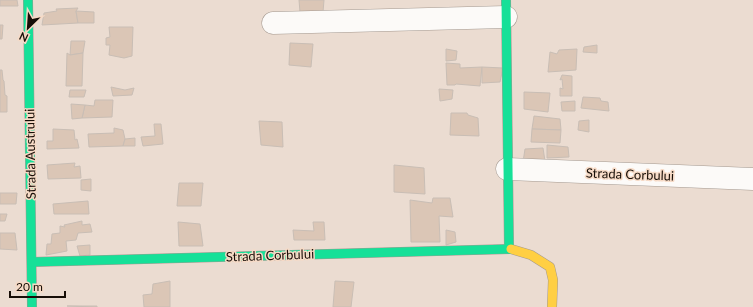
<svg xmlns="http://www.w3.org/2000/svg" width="753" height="307" font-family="Lato,sans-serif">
<rect width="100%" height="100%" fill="#ebdcd1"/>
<!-- building -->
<g fill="#dbc6b6" stroke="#c9beb5">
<path d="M0,0h17l1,6h-18z"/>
<path d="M299,0h25l-1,12h-23z"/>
<path d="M78,8l-2,3 2,12 -36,2 2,-12 13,-2 -1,-2z"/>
<path d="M76,11l18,1v11h-16z"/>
<path d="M0,25h3l-1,14h-2z"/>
<path d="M109,27h24l-1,29 -8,2 -15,-3 1,-10h-4v-7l4,-1z"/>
<path d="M71,41h14l-2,12 -13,2z"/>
<path d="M290,43l23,1 -2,23 -22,-2z"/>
<path d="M597,45v8l-14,-1 1,-5z"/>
<path d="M446,49l11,2 -1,9 -10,1z"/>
<path d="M577,49l-1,21 -28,2 2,-20 7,2 2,-4z"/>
<path d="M67,53l3,2 13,-2 -1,33h-16z"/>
<path d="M446,63l14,1v4l22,-1 -2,19 -24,-2 -1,1h-8z"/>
<path d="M482,67l21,1 -3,14 -18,1z"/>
<path d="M0,70h2l1,10 1,1 1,14 2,1v16h-7z"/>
<path d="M562,75l10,1v20h-12v-8l3,1 -1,-10 -2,1z"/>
<path d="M111,87l14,3 9,-2 -2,7 -19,1z"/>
<path d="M439,89l14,1 -1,9 -12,2z"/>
<path d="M70,90h16l-2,7h-15z"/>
<path d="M524,92l26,1 -2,19 -24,-3z"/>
<path d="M583,97l17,1 1,3 7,1 1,9 -28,-3z"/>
<path d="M95,100h18l-1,17 -30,1 3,-13 9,1z"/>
<path d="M575,101v10h-13l-1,-9z"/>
<path d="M71,104l14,1 -3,13 -10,1z"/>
<path d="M451,113h16l1,2 10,3 1,18 -29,-1z"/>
<path d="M534,116l26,3 1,11 -29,-1z"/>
<path d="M589,120v12l-11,-2 1,-9z"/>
<path d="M259,121l23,1 1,25 -22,-2z"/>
<path d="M154,124h7l2,20 -20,2 -2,-9 14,-1z"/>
<path d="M114,128l9,2 2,9 -2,7 -34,1 -1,-13 26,-1z"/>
<path d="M53,129l21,1 1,10 2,-1 2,9 -32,1v-8h6z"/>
<path d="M532,129l29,1 -1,13 -29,-1z"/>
<path d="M135,138v8h-12l2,-7z"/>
<path d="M547,145l21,2 1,10 -22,1z"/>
<path d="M543,148l2,13 -22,1 2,-13z"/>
<path d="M75,163l-1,4 6,-1 1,12 -33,1 -1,-14z"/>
<path d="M394,165l30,3 1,26 -31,-2z"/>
<path d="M91,179v12l-10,-1v-10z"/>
<path d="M179,183h24l-2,23h-24z"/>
<path d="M0,193h17l-1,11h-16z"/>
<path d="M433,198h17l3,19 -14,-1 1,26h-29l-1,-42 22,3z"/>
<path d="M88,201l1,13h-35l-1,-10z"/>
<path d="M0,214h7l-2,7h-5z"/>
<path d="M82,221v4l8,-1 2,8 -14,1 -2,7 -10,1 1,10 -21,4 1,-11h4l1,-10 8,-1v-7l5,1 -1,-2z"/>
<path d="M178,222l22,2 3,22h-24z"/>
<path d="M313,222h11l1,18h-31l-1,-10 21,1z"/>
<path d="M446,230l9,2 1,10 -10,3z"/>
<path d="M0,233h15l2,17 -17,-1z"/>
<path d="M90,245v10l-10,1 -3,-10z"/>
<path d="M170,281v26h-26l-1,-12 9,-1 1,-10z"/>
<path d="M335,281l19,1 -3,25h-18z"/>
<path d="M67,306h30v1z"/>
</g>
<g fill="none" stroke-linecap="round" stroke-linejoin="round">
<!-- street casing -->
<g stroke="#a49990" stroke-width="23">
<g id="street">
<path d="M273,23l233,-6"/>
<path d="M507,169l246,10"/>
</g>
</g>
<!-- fast casing -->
<g stroke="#a49990" stroke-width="10">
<g id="fast">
<path d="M28,0l4,307"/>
<path d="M506,0l3,249"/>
<path d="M32,262l479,-13"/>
</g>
</g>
<!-- slow casing -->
<g stroke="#a49990" stroke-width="10">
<path id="slow" d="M511,249l20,6 19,12 3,13 -1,27"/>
</g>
<!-- street -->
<use href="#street" stroke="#fcfaf8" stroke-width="22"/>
<!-- fast -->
<use href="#fast" stroke="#16e098" stroke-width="9"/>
<!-- slow -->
<use href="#slow" stroke="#ffcf43" stroke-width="9"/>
</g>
<g text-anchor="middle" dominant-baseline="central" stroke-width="3" stroke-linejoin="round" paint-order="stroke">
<!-- street labels -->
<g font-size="13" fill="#170e07" stroke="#f6dac6">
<text transform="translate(30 154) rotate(-91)">Strada Austrului</text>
<text transform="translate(630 174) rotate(2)">Strada Corbului</text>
<text transform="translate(270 255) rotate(-2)">Strada Corbului</text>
</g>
</g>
<!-- north arrow -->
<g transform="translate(28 28) rotate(205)" stroke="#f6dac6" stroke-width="3" paint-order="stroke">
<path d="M0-3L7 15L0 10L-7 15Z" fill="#170e07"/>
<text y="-6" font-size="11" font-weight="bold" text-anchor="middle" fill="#170e07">N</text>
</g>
<!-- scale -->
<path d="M10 291v6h55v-6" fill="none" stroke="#170e07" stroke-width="2"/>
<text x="16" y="291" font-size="12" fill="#170e07" stroke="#f6dac6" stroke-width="3" paint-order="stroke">20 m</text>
</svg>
